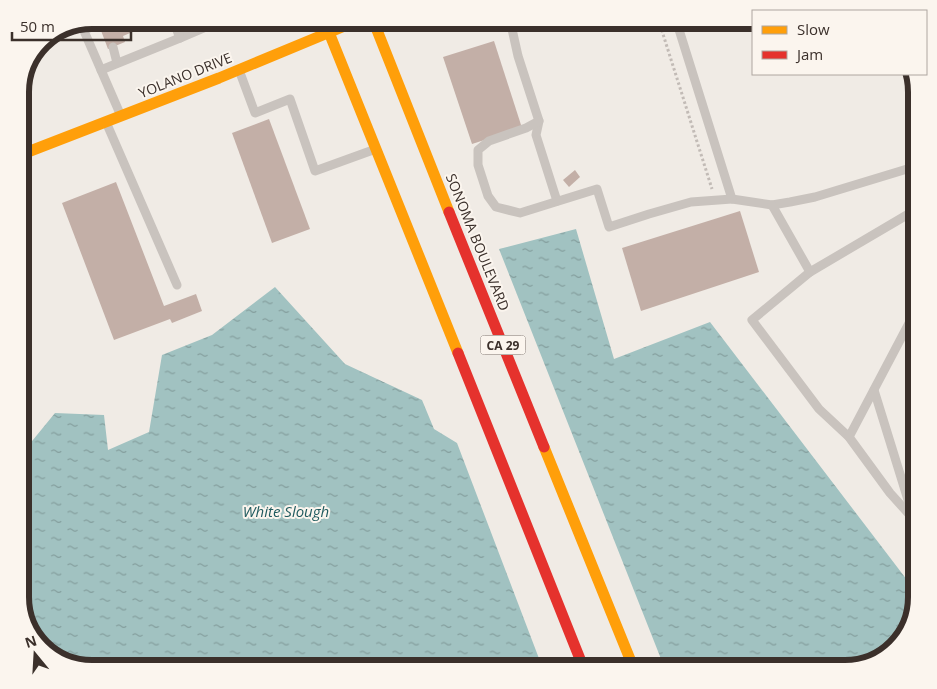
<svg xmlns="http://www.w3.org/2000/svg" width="937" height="689" font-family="'Open Sans',sans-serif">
<defs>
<pattern id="water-ripples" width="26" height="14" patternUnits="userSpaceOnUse" patternTransform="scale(1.25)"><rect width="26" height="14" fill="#a1c2c1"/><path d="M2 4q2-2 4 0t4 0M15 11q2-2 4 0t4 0" fill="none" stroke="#849e9d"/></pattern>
</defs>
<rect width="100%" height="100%" fill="#f0ebe5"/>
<!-- water -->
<g fill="url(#water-ripples)">
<path d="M576,229l38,130 96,-37 207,271v4l-15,44 -25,20 -32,8h-180l-166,-420z"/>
<path d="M275,287l70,77 77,36 12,29 23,14 86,226h-451l-44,-15 -20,-25 -8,-27v-153l8,-3 27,-33 49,2 4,35 41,-18 13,-77 50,-20z"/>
</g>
<!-- building -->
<g fill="#c3afa7">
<path d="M97,20h50l2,5 -26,11 2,6 -17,7z"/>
<path d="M494,41l28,87 -50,16 -29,-87z"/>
<path d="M269,119l41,110 -38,14 -40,-110z"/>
<path d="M575,170l5,7 -11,10 -6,-7z"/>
<path d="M116,182l48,124 32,-12 6,17 -30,12 -2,-4 -56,21 -52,-137z"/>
<path d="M740,211l19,61 -118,39 -19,-63z"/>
<path d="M917,398v24l-7,-22z"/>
</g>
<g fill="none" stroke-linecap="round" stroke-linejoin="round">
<!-- path -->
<path stroke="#c2bbb6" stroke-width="3" stroke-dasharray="2.5 2.5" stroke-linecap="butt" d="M661,20l1,11 50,158"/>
<!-- lane -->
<g stroke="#c9c3be" stroke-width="9">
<path d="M510,20l8,36 21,65 -3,14 21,66"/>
<path d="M524,20l30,3 74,-3"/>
<path d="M676,20l56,179 40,6 18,-3 25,-5 102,-31"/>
<path d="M81,24l40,92"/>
<path d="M180,38l42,-18"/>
<path d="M113,47l4,16"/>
<path d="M101,70l79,-32 -7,-18"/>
<path d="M239,70l16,43 35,-14 25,72 58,-21"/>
<path d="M539,121l-13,7 -37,13 -11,9v15l10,31 8,11 24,6 77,-24 12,38 40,-13 42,-12 41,-3"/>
<path d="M106,122l71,163"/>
<path d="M772,205l38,67 -58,48 67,89 30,28 41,56 27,30"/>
<path d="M810,272l107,-63"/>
<path d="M874,390l39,126"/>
<path d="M849,437l68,-129"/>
</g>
<!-- slow -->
<g stroke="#ff9f0a" stroke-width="11">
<path d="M324,20l134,333"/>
<path d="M373,20l76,192"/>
<path d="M20,155l199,-77 140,-58"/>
<path d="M544,447l90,222"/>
</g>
<!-- jam -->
<g stroke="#e5322d" stroke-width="11">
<path d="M449,212l95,235"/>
<path d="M458,353l126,316"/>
</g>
</g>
<g text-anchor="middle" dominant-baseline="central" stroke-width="4" stroke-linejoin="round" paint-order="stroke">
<!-- shield labels -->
<rect fill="#fbf5ee" stroke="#756b66" stroke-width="1" x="480.5" y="335.5" width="45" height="19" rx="4"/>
<g font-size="12" font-weight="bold" fill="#3b302b">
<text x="503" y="345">CA 29</text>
</g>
<!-- street labels -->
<g font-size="14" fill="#3b302b" stroke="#fbf5ee">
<text transform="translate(185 75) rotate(-22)">YOLANO DRIVE</text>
<text transform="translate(478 242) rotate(68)">SONOMA BOULEVARD</text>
</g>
<!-- water labels -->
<g font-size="15" font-style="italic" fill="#1f5a5e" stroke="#fbf5ee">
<text x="286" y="511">White Slough</text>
</g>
</g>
<!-- crop -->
<path d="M0 0H937V689H0ZM92 29H845A63 63 0 0 1 908 92V597A63 63 0 0 1 845 660H92A63 63 0 0 1 29 597V92A63 63 0 0 1 92 29Z" fill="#fbf5ee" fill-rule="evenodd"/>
<path fill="none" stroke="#3b302b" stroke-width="6" d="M92 29H845A63 63 0 0 1 908 92V597A63 63 0 0 1 845 660H92A63 63 0 0 1 29 597V92A63 63 0 0 1 92 29Z"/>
<!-- legend -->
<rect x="752" y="10" width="175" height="65" fill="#fbf5ee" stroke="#aea6a0"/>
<rect x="762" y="26" width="25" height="8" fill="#ff9f0a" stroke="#aea6a0"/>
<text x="797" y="35" font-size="15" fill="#3b302b">Slow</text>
<rect x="762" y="51" width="25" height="8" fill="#e5322d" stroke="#aea6a0"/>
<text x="797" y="60" font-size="15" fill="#3b302b">Jam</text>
<!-- north arrow -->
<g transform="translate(35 654) rotate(342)" stroke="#fbf5ee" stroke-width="4" paint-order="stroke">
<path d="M0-4L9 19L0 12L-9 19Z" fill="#3b302b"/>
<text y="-8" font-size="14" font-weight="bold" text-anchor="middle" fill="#3b302b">N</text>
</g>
<!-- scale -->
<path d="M12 32v8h119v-8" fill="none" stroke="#3b302b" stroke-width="2.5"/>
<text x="20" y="32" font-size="15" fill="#3b302b" stroke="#fbf5ee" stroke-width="4" paint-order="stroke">50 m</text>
</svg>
